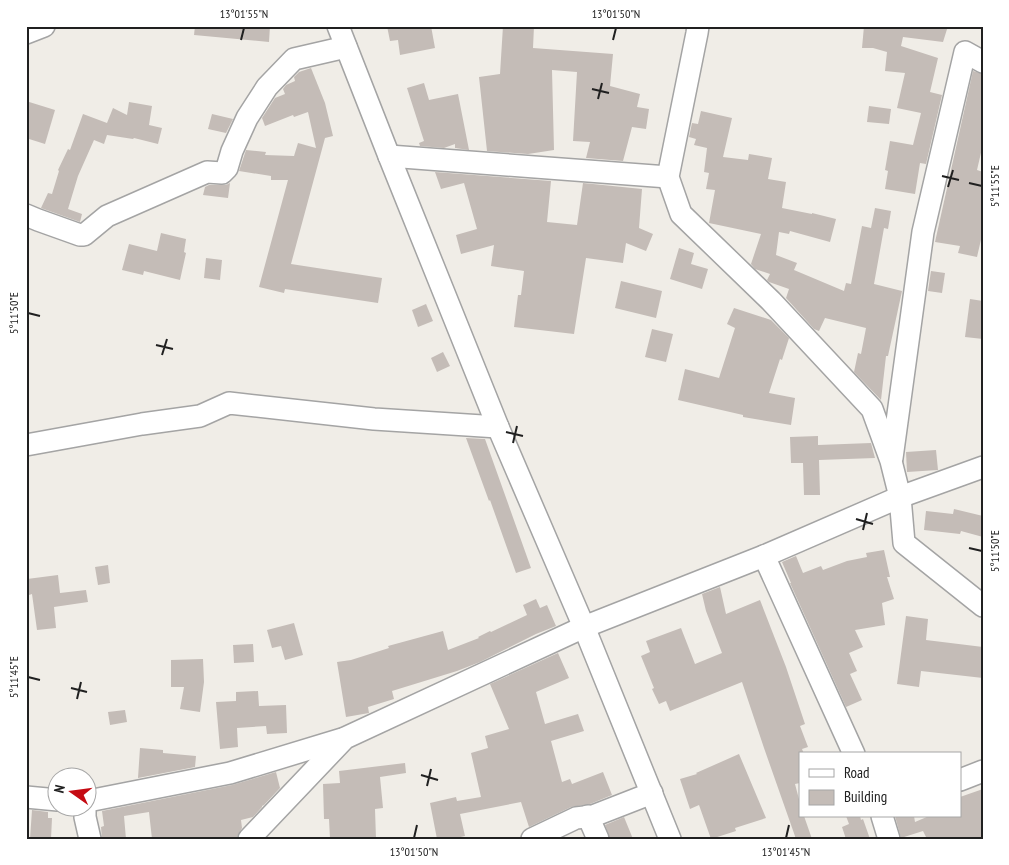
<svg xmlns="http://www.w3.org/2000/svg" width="1009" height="865" font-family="'PT Sans Narrow',sans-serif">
<rect width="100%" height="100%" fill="#f0ede7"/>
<!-- building -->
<g fill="#c4bcb7">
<path d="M195,26h75l-1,16 -75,-7z"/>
<path d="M387,26h44l4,22 -35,7 -2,-15 -8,1z"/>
<path d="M503,26h31l-1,22 80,6 -3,32 30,8 -3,13 12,2 -3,20 -14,-2 -9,34 -37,-3 4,-16 -17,-1 4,-69 -25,-2 2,80 -26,4 -41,-3 -8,-74 21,-3z"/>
<path d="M864,26h84l-5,16 -40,-5 -2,9 37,12 -8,34 12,3 -16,69 -6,-1 -5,31 -30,-5 3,-18 -3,-1 5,-29 23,4 8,-32 -24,-5 8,-35 -20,-2 2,-19 -14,-4h-11z"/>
<path d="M311,68l14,35 8,33 -8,2 -34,126 91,14 -4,25 -93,-14 -1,4 -25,-6 29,-107h-17v-4l-32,-5 7,-21 20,2 -1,3 29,1 4,-13 18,5 -8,-36 -14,5 -1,-2 -28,11 -3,-8 13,-20 10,-4 -2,-5 3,-4 9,-4 -1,-4 5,-5z"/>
<path d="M973,71l10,3v70l-6,26 6,2v59l-6,26 -19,-4 2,-7 -25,-4z"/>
<path d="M424,83l5,17 29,-6 11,56 -14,-2v-4l-11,4 -24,-2 -1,-3 5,-2 -17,-53z"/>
<path d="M26,101l29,9 -10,34 -19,-6z"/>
<path d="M129,102l23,4 -3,19 13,3 -4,16 -24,-6 -1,1 -26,-4 -3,9 -10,-4 -16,36 -10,33 14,5 -2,8 -39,-14 7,-15 4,1 7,-23 -1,-1 10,-21 2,1 13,-36 24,9 6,-15 14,7z"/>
<path d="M869,106l22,3 -2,15 -22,-2z"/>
<path d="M701,111l31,7 -9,39 25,3 1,-6 23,4 -4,21 18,3 -4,26 30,6v-1l24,6 -6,23 -40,-11 -1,3 -10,-2 -3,23 21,8 -3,7 50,21 2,-8 5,1 11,-58 9,2 4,-20 16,3 -3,18 -4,-1 -10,56 28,7 -14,65h-2l-5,44 -27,-28 4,-19 3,1 5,-26 -41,-10 -6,13 -5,-2 -28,-31 3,-9 -20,-7 -2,-2 3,-6 -15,-5 -4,-5 10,-30 -52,-11 6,-33 -9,-1 3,-16 -5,-1 3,-24 -13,-3 2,-6 -7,-2 3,-14 6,1z"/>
<path d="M212,114l21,5 -7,14 -18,-4z"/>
<path d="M435,172l116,9 -4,41 30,3 6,-42 59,6 -3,39 14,6 -7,17 -20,-8 -3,20 -37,-5 -12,76 -60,-7 4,-32h3l3,-24 -33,-5 3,-21 -33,9 -5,-19 21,-6 -13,-46 -23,6z"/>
<path d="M230,183l-2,15 -25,-3 2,-8 4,-2h17z"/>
<path d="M161,233l25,6 -2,13 2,1 -6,27 -36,-9 -1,4 -21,-5 7,-26 28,7z"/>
<path d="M679,248l15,5 -3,11 17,5 -6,20 -32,-10z"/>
<path d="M206,258l16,2 -2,20 -16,-2z"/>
<path d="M931,271l14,2 -3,20 -14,-2z"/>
<path d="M621,281l41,10 -6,27 -41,-10z"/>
<path d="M970,299l13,2v38l-18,-2z"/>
<path d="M426,304l7,17 -15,6 -6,-17z"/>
<path d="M734,308l37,12 18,18 -7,22 -2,-1 -11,34 26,5 -4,27 -48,-8v-2l-65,-15 7,-31 34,9 16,-50 -8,-4z"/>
<path d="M652,329l21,5 -7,28 -21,-5z"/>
<path d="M443,352l7,14 -13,6 -6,-14z"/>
<path d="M818,436v9l53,-2 4,15 -56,2 1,35h-16l-1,-32h-12l-1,-26z"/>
<path d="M466,438l19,1 46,129 -15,5 -26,-73 -1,1z"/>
<path d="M936,450l2,20 -31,2 -1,-20z"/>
<path d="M954,509l29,7v21l-22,-6 -1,3 -36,-4 2,-19 27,3z"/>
<path d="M884,550l6,27h-3l7,22 -12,4 3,22 -30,5 8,17 -14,6 8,18 -7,3 12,26 -16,7 -56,-124h1l-9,-21 14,-6 7,17 18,-7 2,4 24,-9 20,-4 -1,-4z"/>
<path d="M108,565l2,18 -12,2 -3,-18z"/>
<path d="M58,575l2,18 26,-3 2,12 -34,5 2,21 -19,2 -5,-36 -3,1 -2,-16z"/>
<path d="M720,587l6,27 34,-14 26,67 19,57 -5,2 8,21 -6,2 2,5h-4v29l-5,1 5,19v13h4l8,23h-16l-32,-91 -22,-66 -72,29 -4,-10 -7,3 -7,-15 2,-1 -13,-32 9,-4 -4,-11 35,-13 14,36 27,-11 -16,-42 -4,-17z"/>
<path d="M536,599l4,9 7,-3 9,21 -20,8 -56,28 -23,9 -65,20 2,8 -26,8 1,6 -23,4 -9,-55 14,-2 38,-12 -1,-2 55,-15 5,19 31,-12 -1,-1 12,-6 1,1 36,-17 -4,-10z"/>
<path d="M906,616l22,3 -2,21 57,7v31l-62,-7 -2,16 -22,-3z"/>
<path d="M294,623l9,32 -18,5 -4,-14 -9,2 -5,-18z"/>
<path d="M253,644l1,18 -20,1 -1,-18z"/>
<path d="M558,653l11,25 -33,14 9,32 33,-10 6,17 -33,10 11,41 8,-3 2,5 31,-12 9,23 -22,9 -19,3 -42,20 -8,-25 -61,12 5,22 -13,3h-15l-7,-36 26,-6 1,4 24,-4 -10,-44 17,-5 -3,-12 24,-7 -19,-45z"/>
<path d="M203,659l1,23 -4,30 -20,-3 4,-22h-13v-27z"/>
<path d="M258,691l1,15 27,-1 1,28 -20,1 -1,-8 -29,2 1,19 -18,2 -4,-47 20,-1v-9z"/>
<path d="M125,710l2,12 -17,3 -2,-13z"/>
<path d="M140,748l23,2v3l33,3 -1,11 -57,11z"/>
<path d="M739,754l27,64 -31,10 1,3 -25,8 -12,-34 -9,4 -10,-30 17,-5 -1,-1z"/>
<path d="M405,763l1,10 -26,4 3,31 -8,1 1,30h-46l-1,-20h-5l-1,-35 17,-1 -1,-12z"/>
<path d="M276,772l4,16 -16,17 -2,1v1l-9,10 -12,3 1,8 -5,9 -9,2h-76l-3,-27 -25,4 2,23h-24l-1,-12 3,-1 -2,-15 130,-26z"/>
<path d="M983,789v50h-56l-4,-8 -22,7 -6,-22h19l1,6 14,-6h31v-19z"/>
<path d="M32,810l16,2v6h4l-1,21h-21z"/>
<path d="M846,816h14l1,4 2,-1 7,20h-24l-4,-12 7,-3z"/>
<path d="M624,817l9,22h-23l-5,-14z"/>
</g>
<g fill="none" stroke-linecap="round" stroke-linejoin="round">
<!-- minor casing -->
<g stroke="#a4a4a4" stroke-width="24">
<g id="minor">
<path d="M338,26l51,130 109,271 86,200 86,212"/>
<path d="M698,26l-1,7 -29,144 13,37 90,87 101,108 19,52 9,36 4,46 79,63"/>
<path d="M26,33l18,-7"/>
<path d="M389,156l279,21"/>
<path d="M26,215l12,5 42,15h4l23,-19 100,-44 15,1 5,-5 5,-17 15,-33 20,-31 27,-28 52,-12"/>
<path d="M26,445l116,-21 58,-8 29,-13 145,16 124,8"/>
<path d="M892,458l31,-226 42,-180 18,10"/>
<path d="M764,556l90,198"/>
<path d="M960,780l23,-9"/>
<path d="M26,797l32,3"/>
<path d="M88,801l142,-28 112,-34"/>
<path d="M85,808v9l5,22"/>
<path d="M588,816l10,23"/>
<path d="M882,816l7,23"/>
<path d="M249,839l96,-101 239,-111 180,-71 136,-59 83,-30"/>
<path d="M532,839l44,-21 17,-2 59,-23"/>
</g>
</g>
<!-- minor -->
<use href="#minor" stroke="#fff" stroke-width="21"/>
</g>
<!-- ticks -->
<path fill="none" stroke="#202020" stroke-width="2" d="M241,40l3,-12M613,40l3,-12M592,89l17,4M598,99l4,-16M942,176l17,4M969,183l13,3M948,187l5,-17M28,313l12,3M156,345l17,4M162,355l5,-16M506,432l17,4M513,443l4,-17M856,519l17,5M863,530l4,-17M969,548l13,3M28,677l12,3M71,688l16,4M77,699l4,-17M421,775l17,5M427,786l4,-17M414,838l3,-13M786,838l3,-13"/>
<!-- border -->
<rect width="1009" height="865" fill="none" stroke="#ffffff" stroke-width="55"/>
<!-- legend -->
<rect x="799" y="752" width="162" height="65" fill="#ffffff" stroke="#a6a6a6"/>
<rect x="809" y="769" width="25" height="8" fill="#ffffff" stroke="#a6a6a6"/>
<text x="844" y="778" font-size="15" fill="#202020">Road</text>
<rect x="809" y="790" width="25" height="15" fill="#c4bcb7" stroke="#a6a6a6"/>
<text x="844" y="802" font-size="15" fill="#202020">Building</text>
<!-- north arrow -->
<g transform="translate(72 792) rotate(284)"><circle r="24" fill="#ffffff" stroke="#a6a6a6"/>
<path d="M0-4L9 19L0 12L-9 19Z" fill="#c50b13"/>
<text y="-8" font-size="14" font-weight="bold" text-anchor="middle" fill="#202020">N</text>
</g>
<rect x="28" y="28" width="954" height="810" fill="none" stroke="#202020" stroke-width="2"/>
<g font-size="12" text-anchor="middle" fill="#202020">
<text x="244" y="18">13°01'55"N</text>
<text x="616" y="18">13°01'50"N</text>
<text transform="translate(995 186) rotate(-90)" y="4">5°11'55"E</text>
<text transform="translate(14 313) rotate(-90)" y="4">5°11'50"E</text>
<text transform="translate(995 551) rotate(-90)" y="4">5°11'50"E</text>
<text transform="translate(14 677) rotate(-90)" y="4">5°11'45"E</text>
<text x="414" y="856">13°01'50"N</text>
<text x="786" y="856">13°01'45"N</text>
</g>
</svg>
